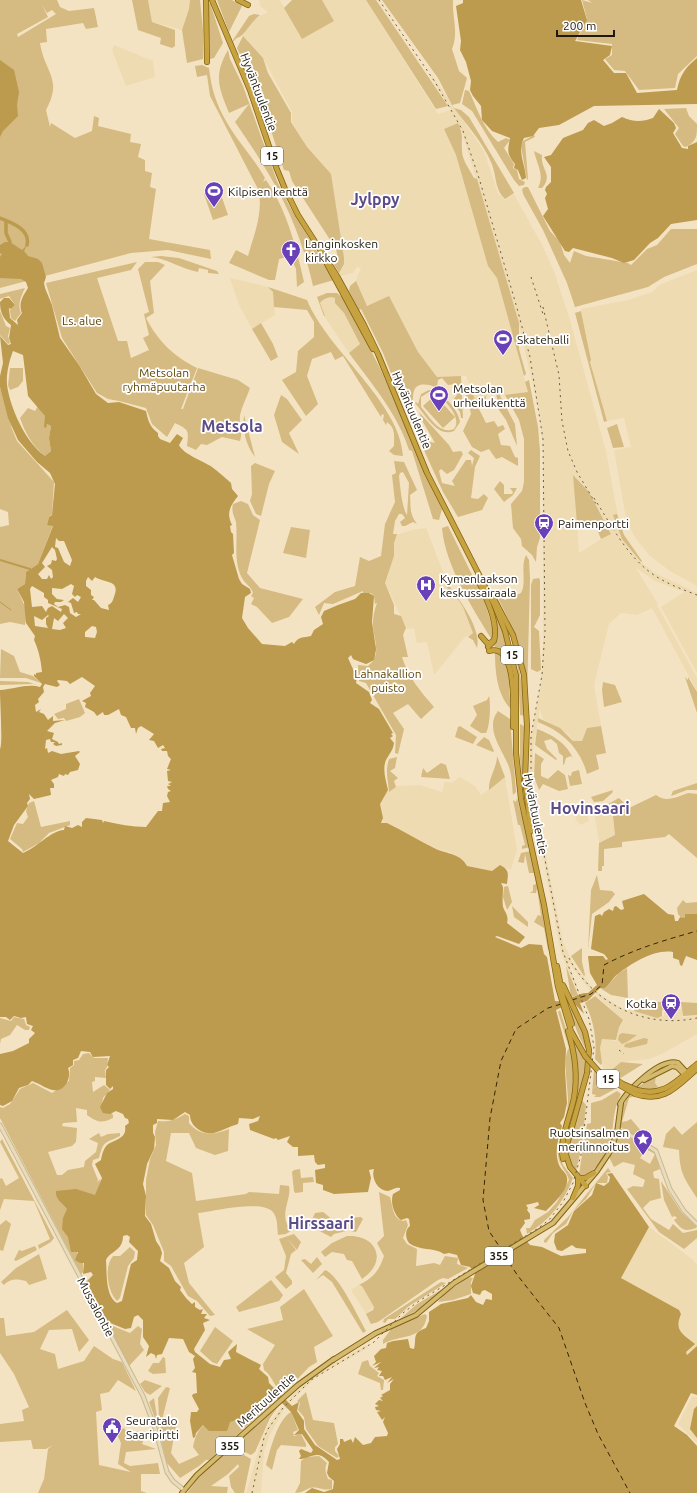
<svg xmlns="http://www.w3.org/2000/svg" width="697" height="1493" font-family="Ubuntu,sans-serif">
<rect width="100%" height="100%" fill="#f4e3c2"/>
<!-- built -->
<g fill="#efdbb2" fill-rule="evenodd">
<path d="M148,0h42l-1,9 -7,21 -30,-8z"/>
<path d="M259,0h21l22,39 32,-18 -12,-21h44l72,114 13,-4 -20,-32 2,-2 51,75 14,42 7,7 9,-6 28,51 12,26 16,49 36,131 14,76v8l21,27 14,11 42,20v80l-36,-66 23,-15 -29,-11 -19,-13 22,36 -1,1 40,73v13l-45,-83 -15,7 -16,-2 -12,11 -15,61 7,41 -14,2 -5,13h-9l-5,-7 -25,-15 -3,-10 -7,41 1,46 29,146 11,23 19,23 -3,2 -22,-28 11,30 -1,1 -17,-40 -32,-170 1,-42 11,-58 2,-39v-195l-4,-36 -21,-93 -56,-188 -4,-9 -14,6 12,26 32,111 9,12 31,114 -29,4 -1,-3 -23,7 -9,-24 -29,1 -19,-25 -29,-55 -22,9 -11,-25 5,-13 -4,-1 -4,6 -12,3 -2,-3 5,-9 -37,-116 -15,-26v-10l-29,-54 -21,-23 10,-15 16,-8 -8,-6zM574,476l15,16 22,41 -32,20z"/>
<path d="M114,45l39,16 2,16 -29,9 -14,-36z"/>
<path d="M697,270v316l-27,-15 -20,-15 -14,-17 -7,-13 -4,-13 -11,-63 17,-3 -7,-29 -17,3 -17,-59 1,-2 -10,-51 47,-9 24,-8 7,-7z"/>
<path d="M231,278l37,9 5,5 2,23 -23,14 -13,-24 -9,-26z"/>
<path d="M332,297l3,1v5l9,10 16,31 -11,9 -25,-37 -4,-13 3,-3z"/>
<path d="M426,528l19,49 4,20 8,1 6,9 10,26 -9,5 -30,37 -7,-33 -10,1 -3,-15 -7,1 -22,-46 9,-27v-13l2,-8 16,-5z"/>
<path d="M460,777l15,9 6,9 24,-18 12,73 -6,20 -11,-5 -8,7 -25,-6 -17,-14 -13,-3 -50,-26 -5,1 1,-6 -3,-14 4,-10 13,-8 23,-1 22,7 3,-11 6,2z"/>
<path d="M612,806l3,29 -16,8 -5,-32z"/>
<path d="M579,810l8,3 2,9h-3l-5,3 -3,-3 -3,-4 4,-4z"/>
<path d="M597,992l24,16 36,9 7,-1v-7h18v8l15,-1v18l-33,19 -15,6 -28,3 -10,8 -8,-2 -3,-20 2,-9 14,2 3,-14 4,-7 -28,-26z"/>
<path d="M668,1069h8l4,5 -14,12 -8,1 -3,-4 1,-7z"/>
<path d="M649,1227l43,32 5,6v81l-10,9 -1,-3 5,-11 -14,-13 -1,-4 5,-10 -60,-36z"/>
<path d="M359,1285l3,1 12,21 -8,7 -15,-24z"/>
<path d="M366,1345l2,3 -50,28 -29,26 -1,-2 8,-9 21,-18z"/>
<path d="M692,1396l5,1v46l-19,-19z"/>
<path d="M281,1407l3,2 -14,26 -6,16 -3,42h-15l16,-55 9,-17z"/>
</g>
<!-- green -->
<g fill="#d5ba82" fill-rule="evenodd">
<path d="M0,0h57l3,7 9,4 25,-3 4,19 -12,2 -3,-6 -37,6 1,13 -7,1c5,31 23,35 6,67l4,17 1,-4 24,15 17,-7 2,-15 5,2 -1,8 33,8 -1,8 11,2 -3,13 7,3v11l7,2 -2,14 6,2 -7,50 61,11 1,9 -43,-9 -37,3 -131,35zM42,5l5,8 5,-3 4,4 -38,23 -1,-3 31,-17z"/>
<path d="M132,0h16l4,22 23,8v16l-3,2 -12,-4 1,-6 -23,-8z"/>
<path d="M190,0h10l3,30v29l-16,4 -5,-33 7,-21z"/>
<path d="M217,0h15l10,6 -13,26z"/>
<path d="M292,0h30l12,21 -32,18 -18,-31z"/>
<path d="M366,0h10l72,106 -12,3z"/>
<path d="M382,0h71c-1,17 6,33 -1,49l7,22 8,7 -7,25 -8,2 -14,-27z"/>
<path d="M582,0l10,3 -4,-3h109v56l-19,18 -3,14 -36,2 -14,-19 -11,-1 -9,-11 7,-4v-11l-35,-4 10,-21z"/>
<path d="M210,3l13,40 -9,15 -4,1 -2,-54z"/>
<path d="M254,14l6,1c-8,6 -11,13 -18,20 -3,3 -6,2 -9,7v-2l16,-24z"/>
<path d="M243,36l20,22 5,15 23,40v9l16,25 24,27 13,84v6l-5,9 -5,-8 4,-6 -2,-10 -44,-68 -3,-10 -5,-1 -24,-73 -23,-49z"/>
<path d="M228,50l2,9 13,27 34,95 12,24 45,75 -21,6c-15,-67 -40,-109 -78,-164l14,-18 -20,9c-10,-25 -16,-37 -1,-63z"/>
<path d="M202,65l7,3c2,19 7,36 17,53 11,20 28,37 39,57l-2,4 3,-2c21,30 30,67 38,102l-7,5 -1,-18 -6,-13 -11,3 -4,21h-6l-40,-17 7,-13 12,6c6,-22 16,-44 10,-67l-48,-93 -3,-21 -10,2 -2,-11z"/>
<path d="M465,90l4,1c8,17 14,37 29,51l8,-4 4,2 -6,8 10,16 -1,4 4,2 2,9 6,3 -1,3 -5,1 -5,-6 -42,-69 -10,-7z"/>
<path d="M454,108l7,2 8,7 45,76 -9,6c-11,-10 -8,-24 -14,-37 -8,-19 -24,-37 -37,-54z"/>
<path d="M686,108l3,8 8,8c0,12 0,17 -11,23l-3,-1 -8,-12 4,-6 -15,-19z"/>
<path d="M458,123c6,14 3,14 4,28 0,9 8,19 12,27l3,1 42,144v26l7,25 -2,2 -27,-98 -9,-12 -32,-111 -12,-26z"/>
<path d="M534,135l1,2 -10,5 3,37 -1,1 -6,-34 2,-5z"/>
<path d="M534,151l8,4c-2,14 12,20 0,33h-4c7,-13 -1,-23 -4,-37z"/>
<path d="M525,187h3l22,44 10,11 4,13 6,8 4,-12 12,5 42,7 3,2 16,-16 10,-4 14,-16h26v35l-33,13 -16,10 -73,20 -8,-24 -24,-53 -20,-36 -1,-5z"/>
<path d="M219,189l9,26 -15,5 -9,-26z"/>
<path d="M161,256l18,2 38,13 2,3 -11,-1v-3l-9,-2 -1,4c-16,-3 -30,-13 -47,-15z"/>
<path d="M137,262l-6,8 -34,8 21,63h9l4,17 18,-8 -6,-12 6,-3 -5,-21 5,-2 -11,-43 7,-7h13l7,3 -15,16 4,32 -8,5c12,23 27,38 51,50l-16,41h2l15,-41 40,12 12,8c-3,9 -8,18 -10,27 -1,10 3,17 0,26l-18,-4 -15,8 -6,-1 -5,6 -9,-4c2,-16 2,-16 -12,-23l-8,14 -15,-13 -6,-16 -27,-7 -11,-2 -11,-6 -35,-55 -16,-55z"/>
<path d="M356,281l11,25 22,-10 29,56 19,25 24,-1 2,42h-2l-1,-6 -8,-11 5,-6 -2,-11 -7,1 -6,-7 -4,2 -1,8c-6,-3 -20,-7 -23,3 -2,6 0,10 -3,16l-6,-12 -6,-2 -16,-40 -22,-44 -2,1 -10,-19 1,-5z"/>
<path d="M268,287l39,13c20,50 93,102 96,156l-9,-1 -5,-4 5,-5c0,-9 2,-18 -7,-24l-1,3 -3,-5 1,-5 -2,-1 -1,3 -38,-61 -8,4 -4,-8 -19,7 -5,17 11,28 -12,12 -24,-36 14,-8 2,-21 16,-14v-15l-7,-12 -33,-3 -1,-15z"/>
<path d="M25,288c-4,9 -8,16 -4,25l-6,8 -4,-3 -1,-8 5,-5 -6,-9 -9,3v-5z"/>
<path d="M327,293h10l6,5 37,70 62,141 -3,11 -6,-1 -21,-68 -3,-1c-11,-36 -38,-67 -60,-97l11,-9 -16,-31 -9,-10v-5c-5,-2 -12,1 -15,5l5,13h-1l-7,-19z"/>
<path d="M0,311l6,15 4,2 -2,8 2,7 -2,1 -8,-9z"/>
<path d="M581,311l10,49 -1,2 17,59 -3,1 -29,-109z"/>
<path d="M261,323l12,21 5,13 -7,4 -19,-32z"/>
<path d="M10,368h13v13l-5,6 -8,3 -2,-5z"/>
<path d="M529,380l9,47 2,24v87l-3,9 -1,15 -4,-7 -10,-9 -1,-7 -8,-11 -2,-24 11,-13 2,-9v-43l-5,-19 -14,-25 23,-3 -3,-10z"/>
<path d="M0,387l12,42 5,12 37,41 -2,32 -3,3 -2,8h6l-15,39 -12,8 -1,12 -8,5 10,22 -2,14 -15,-3 -10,2v-97l9,-2 -1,-13 -8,-3z"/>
<path d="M429,390c12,0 30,20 31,32l-6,9c-17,7 -29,-17 -39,-28l1,-1 2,2 3,-10zM429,392c11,0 35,26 25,37 -15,6 -24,-12 -33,-22v-10z"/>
<path d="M472,391l3,9 11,-4v9l-3,-3 -6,3 9,18 8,-2 4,6 5,-2 2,4 -7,5 3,11 9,1 5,11 3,1v8l-16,-9 -6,2 -7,-10 -8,3 -9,-5 -9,-16 8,-17 -2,-9 -2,-1 -1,-9z"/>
<path d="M498,392l17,32 2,22 -11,-26 -7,-10 -3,-17z"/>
<path d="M281,395l6,4 15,21 -13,13 10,21 -17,-12 -8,-27z"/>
<path d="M435,395l20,22 -12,11 -20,-22z"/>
<path d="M38,406l7,10 2,8 4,2 -2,12 2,13 -6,5c-13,-10 -20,-24 -25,-38l8,-10 7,3z"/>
<path d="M419,412l30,33 4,7 8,-1 2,3 -9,16 -7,4 -6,-5 -2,2 3,12 13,3 -3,-5 14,-21h5l1,6 2,-8 -6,-5 3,-3 9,6 -5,11 -4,31 7,1 6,-5 4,4 -6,12 -24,7 -15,-25 -25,-55 -3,-8 11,12 9,2 -12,-21z"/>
<path d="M244,415l11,42c-9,-11 -13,-28 -11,-42z"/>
<path d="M617,424l7,23 -11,1 -6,-20z"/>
<path d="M394,461l10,1 13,28 -7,5c1,13 -1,18 7,29l-4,-2 -8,4h-3l-2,-4 5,-4 -3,-4h-3l-4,7 -2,13h4l-3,9v13l-9,27 9,22v9l7,2 5,12 -3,7 5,22h-6c6,20 19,35 32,50l-13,12 -13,-15 -15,9 11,16 -6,25 -3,-1 1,-18 -30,-52 -7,-2 -1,-16 10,1 6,-6 -8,4 -13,-5 21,-19 2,9 -2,10c6,-12 -2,-25 -1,-37 0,-7 2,-13 4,-19l-2,1 -1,-8 -3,-3h-8v-2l-30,13 -9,-1 -5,12 -4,-8 20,-15 20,-6 5,-29 9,4 12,-5 4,-32 10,-22 -3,-27 4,-2zM403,472l6,11 -2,32c-5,-7 -7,-30 -8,-39l1,-3z"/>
<path d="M255,463l20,8 -6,13 -8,32 -5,-2 -6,-13 2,-7 -1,-28z"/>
<path d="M573,475l16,17 22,42 -10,5 -6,-15 -14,4 -4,-4z"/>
<path d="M500,481l4,4v9h8l1,-2 -3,-4h7l-4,7 -9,7 -10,-13z"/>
<path d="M241,501l7,3 5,11 7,5 -13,53 13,15 43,11 -14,18 -17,6 -15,-16 -6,-3 3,-6 -3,-2 2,-3c-2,-7 -8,-9 -11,-15 -9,-16 -4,-38 -6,-56 -2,-6 -5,-11 -3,-18z"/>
<path d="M617,514l7,21 18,26 -1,1 -19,-23 -9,-24z"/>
<path d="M448,526l36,73 8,27v14c-19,-31 -47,-75 -50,-112z"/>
<path d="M291,527l19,3 -4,28 -23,-5z"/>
<path d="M526,555l3,5 1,18 -3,118 -12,-63 -20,-41 10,8 16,-7c6,-10 -1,-26 5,-38z"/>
<path d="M445,578c3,3 4,7 6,11 10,12 31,42 26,59l-4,-8 -5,-3 5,-4 -10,-26 -6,-9 -7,1z"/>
<path d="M539,578l1,2v35l-6,12 5,4 2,39 -4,2 -6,-3v-84l2,-6z"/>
<path d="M482,586l23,49 9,45c-4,-12 -4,-29 -19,-32l-1,-3 3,-6v-6z"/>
<path d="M510,633c9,28 13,54 15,83l-5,-1 -2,-46z"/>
<path d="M1,649l13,7 6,16 13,4 8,7 -15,-5h-26z"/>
<path d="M495,652l10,6 5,24 -1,8 2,19c-14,-14 -16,-38 -16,-57z"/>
<path d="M685,677l3,3v-3l9,15v21z"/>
<path d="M0,681l28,1 12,4 -7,-2 -33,1z"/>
<path d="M603,682l12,3 7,17 -18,5 -2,-17z"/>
<path d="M489,696c2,7 1,31 -3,37h-5l-11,-7 7,-11 -4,-9 14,-6z"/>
<path d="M79,699l6,14 -5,4 -14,4 -2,-3 -6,1 -4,-5 12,-5v-5z"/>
<path d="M498,711l12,8 6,73 -3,3c-1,-9 -1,-19 -4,-28 -6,-17 -25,-38 -11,-56z"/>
<path d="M538,718l22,10 13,13h9l5,-13 14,-2 5,27 -10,2 3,14 -12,5c-7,-26 -24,-42 -49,-52z"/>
<path d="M520,724l4,2 -1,65 -3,-32z"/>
<path d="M460,726l17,11 -4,7 -18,-7 3,-10z"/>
<path d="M537,729c16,6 29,14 36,29l-2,-2 -5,2 -2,7 -1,-1v-8l-4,-3 -2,-9 -6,-5 -7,2 3,8 10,10 -1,1 -21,-15z"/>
<path d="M484,737l5,3 5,11 -1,1 -17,-7z"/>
<path d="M535,753l9,6 -3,5v12l7,3 10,-9 7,5 3,14 -9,2 -16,-7 -4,6 -5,-13z"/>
<path d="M497,756l8,21 -16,13c-1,-12 8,-22 8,-34z"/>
<path d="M397,757l-2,11 -5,3 8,7 -4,3 2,6 -7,5c-1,-12 -4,-21 0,-33z"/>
<path d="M441,763l5,2 4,14 -29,-2 2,-9 4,5z"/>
<path d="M579,770l3,14 -12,2 -2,-11 3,1 1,-4z"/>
<path d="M697,783v7h-10l-16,6 2,-5z"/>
<path d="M613,790l-1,3 -9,8 -9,1 -3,-5z"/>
<path d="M688,793l9,1v64l-28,-24 -4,3 -43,5v5l-18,2v17h-2v5h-4l1,-28 16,-8 -3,-29 -11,2 18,-10 10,10 27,-13c10,8 21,2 32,-2z"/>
<path d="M517,798l13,49 -8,2v-3l3,-1 -5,-20h-2l-5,-25 3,2z"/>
<path d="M34,801l7,26 29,-6v4l-21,8 -10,10 -16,9 -1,-3 -12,-10 7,-16 6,1 5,-7 -2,-6 3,-8z"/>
<path d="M531,851l20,101 -3,-2 -4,-22 -10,-6 4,-7 3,1 -4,-28 -1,5h-6l3,-2v-6l3,-1 -2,-11h-5l-4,-19 -1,9 -6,-1 3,-9z"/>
<path d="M597,875l3,15 12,1 3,3 -6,8 -17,12 -4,36 3,-60z"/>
<path d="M508,886l4,16 -5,8 -4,-13 1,-10z"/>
<path d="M683,900l3,3 11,-1v12h-10l-5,5 -4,-5 -1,-6z"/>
<path d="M512,906l16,16v5l-14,-10z"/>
<path d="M582,948v14l3,13 -1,1 -13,-20z"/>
<path d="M566,966l12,29 -7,2z"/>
<path d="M627,968l1,30 -17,-3 -11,-7h5l14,-15z"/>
<path d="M595,996l28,24 -4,7 -3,13 -14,-1 -2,9 2,15 -1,2 -6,-6c2,-20 -1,-38 -10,-56z"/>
<path d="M638,1002h25l3,7 -4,1v6l-5,2 -23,-7z"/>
<path d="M681,1002l16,1v12l-14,1z"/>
<path d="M571,1008l12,25 4,15h-2c-7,-12 -12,-26 -15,-39z"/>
<path d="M560,1010l12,38 3,36 -14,74 2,7 10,13c-9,24 -24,43 -46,56l-1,-6h4l5,-8 13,-8 9,-10 12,-22c-2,-9 -10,-14 -11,-25 -1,-19 10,-36 10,-55 0,-12 -6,-43 1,-52l-11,-36z"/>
<path d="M14,1017l10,2 2,6 4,2 -1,3h-4l-8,-5 -7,10 -9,4 -1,5v-26l11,3z"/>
<path d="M622,1033l15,2 -10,7 -5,2 -4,-4 1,-5z"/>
<path d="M572,1037l16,25 -23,79c10,-39 17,-63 7,-104z"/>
<path d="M644,1038l4,1 -1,5 -17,4 -6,-1 1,-3z"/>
<path d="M89,1053l5,5h14l-1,9 -2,3 1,8 -11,-1v4l-3,1 1,10 11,-7 6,5 -7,8 -1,5 11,12v3c-12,6 -16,4 -26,-3v-5l-11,-2 1,14 -14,1 -1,3 15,2 -1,14 -4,4 -24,6 9,23h5l6,-5 16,-3 1,-6 11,-9 2,-9 -9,-4 10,-6 2,4 7,-3 12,-1v3c-16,8 -16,4 -21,22l-6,2 -1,5 6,15 -1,2 4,-3 -21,73h-3v8l6,3v9l-2,2 -81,-156v-11l3,1 7,-4 10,-15 13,-6 19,10 17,-12 1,-13 4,-3v-4l5,-1 4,-6z"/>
<path d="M621,1062l22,2 -24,15 -10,-7z"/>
<path d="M594,1070l8,7 -9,12 10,-11 6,7 -4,-6 10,10 -15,8h-6l2,-2 -4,-1z"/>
<path d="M656,1076l-1,7 3,4 8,-1c-9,5 -19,5 -29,1z"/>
<path d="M617,1091l4,3c-15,29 1,49 -29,77 -5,4 -8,7 -13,3l8,-50 4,-1v-20l11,-3z"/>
<path d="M629,1094l5,2 -5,2 -7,24 5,-1 4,-2 11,13 -1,4 -3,1 -18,-10 1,-18z"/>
<path d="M581,1099l5,6 -4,40 -6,26 -4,-4 -5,-16z"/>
<path d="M185,1114l4,2v7c12,14 25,12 40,6l-1,22 -13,4 -19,-7 -7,-15h-18l-5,28 26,12 4,28 50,-7 3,-2 30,2 1,-9 9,1c3,14 -12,31 3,44l-6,4 -8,1c-1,-8 0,-18 -6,-24 -12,-11 -58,0 -74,2l6,34 -20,16 5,20 26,32 -5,1 -13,-15 -9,-5 -17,-30 -7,-5v-9l-11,-27 -7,-10v-35l4,-21 6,-14 -1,-13 3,-11c12,1 17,-1 27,-7z"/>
<path d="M697,1122v76c-13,-20 -17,-24 -18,-48l-16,-3 3,-13 8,-8 8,9z"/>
<path d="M625,1135l30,17 5,17 -7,3 1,6 5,1 2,19 -11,3 -7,7 8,11 18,11 4,-6 10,9 14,-3v8l-13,11 -25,-17 -32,-43 6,-3 10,1 2,-7 -12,-6 2,-9 -12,-3 -9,5 -5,-10 9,-20zM646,1149l9,5 -5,10 -10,-6z"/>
<path d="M2,1139l52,99 -3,4 -12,7 -1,-4 12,-6 -16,-38 -30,-2 -4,11v-31l2,-1 4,8 13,-8 -19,-36z"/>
<path d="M608,1168l3,4 -5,1 2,4 -1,6h-11l-10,16 -13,12 -7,13 -13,9 -7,10 -2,-1v-2l24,-23z"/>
<path d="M300,1169l1,9 12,-1 1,5 -11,1v9l-8,1 -1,-2 -2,-19 2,-2z"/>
<path d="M661,1181l21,32 15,13 -1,2c-12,4 -14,2 -22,-8l3,-2 -2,-2 -3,1 -8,-17z"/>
<path d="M379,1192l11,5c3,9 2,21 13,24l3,-1 2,5 -5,13 4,6 10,5 -1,17 18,-3 6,2 5,-9 13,2 -1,6 11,4 -20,11 -5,-1 -5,2 -60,42 -7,2 -5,-10 7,-4 1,-3 -12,-21 -3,-1c14,-7 20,-14 25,-29l-7,-13 7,-7z"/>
<path d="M323,1212l10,8 12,-1 1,12 -12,3 -3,3 -25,-13 5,-2 4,-9z"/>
<path d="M361,1217l2,2 -7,13 -6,-1 -1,-13z"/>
<path d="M6,1220l5,4 -8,27 -3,-1v-25z"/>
<path d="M294,1234l7,8 -4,8 -10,-12 9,12 -5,4 -5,19 6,8v3l-6,5 -11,-12 9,-7 2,-14 -7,-17z"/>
<path d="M347,1236c29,-2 42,25 15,43l-10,-18 -5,-1 -3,-6 -12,-2 -7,5 -4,-5 11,-9z"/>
<path d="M35,1246l2,4 -21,11 -2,-1 5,-10 3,1z"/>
<path d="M130,1247l5,5 -1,6 -6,8 -8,32 -3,3c-10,-10 -13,-35 -4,-45h7z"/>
<path d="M39,1254l8,25 -18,6 -3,-4c-8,-2 -16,-3 -22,4l-3,-3 15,-14z"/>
<path d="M317,1257l5,7 -9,9 -12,-13 4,-1 6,5z"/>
<path d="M325,1270c14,5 33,47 41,61l-3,2 -31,-51 -9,-7 -7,5z"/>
<path d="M468,1277l5,1 -2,4v12l-18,6 -15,2 6,-8z"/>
<path d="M271,1280l12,15 -4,6 -40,11 -3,-5z"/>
<path d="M86,1282l22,42 22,9 8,-7 4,3 -2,15 4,6 -15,16z"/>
<path d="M441,1282l5,1 -37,23 -14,13h-7l-3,4 -2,-1 1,-3z"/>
<path d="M446,1287l-24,21 -22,11 17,-15z"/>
<path d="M304,1289l29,47 -19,11 3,15 -8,5 -25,26c-10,-4 -11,-17 -20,-23l-1,-6 12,-19 -28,-16 36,-9 -3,-13z"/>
<path d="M67,1310l22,30 -10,12 -7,-23 -23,1 -9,19 15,5 3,15 26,-8 10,-15 19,13 9,3 14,29 -18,-11 -9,12 -9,2 2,16 -6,2 3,53 32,7 -13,-8 3,-21 -5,-11 8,-4 6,8 7,-5 7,8 -2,5 14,5 -30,3 -2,11 6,3 28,-3 2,11h-19v17l6,2h-109l6,-14 4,-30 5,-4 -7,4h-13l-2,-9 -31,2v-18l24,-3 -2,-11 7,-3 -15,-33 -14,-21v-35h4l2,18 28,-4z"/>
<path d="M425,1314l2,2c-4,25 -27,18 -44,28v-4l9,-12z"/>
<path d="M215,1327l18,14 -16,23 -5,-2 -12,-11z"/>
<path d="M163,1357l2,1 1,15 -13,1 -5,-3 5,-8h6z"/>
<path d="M368,1360l2,6 9,7 -2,3 7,4 -1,10h-2l-1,-7 -22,-9 4,-12z"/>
<path d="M145,1380l17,6 -12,9 -5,-3 -5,-8z"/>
<path d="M166,1387l4,1 -8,32 -3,-1 -1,-21z"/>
<path d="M306,1392l7,28 21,3 4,21 -3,3v4l4,5 -2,2 -19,-12 -12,-17 -2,-12 -6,-7 2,-7 -3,-2z"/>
<path d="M154,1398l5,31 6,-6 11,3 -5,27 8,11 20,-9 -6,-8c2,-10 5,-19 14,-24l15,4 46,-29v3h7l-66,59h-3l-7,6 -19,12 -14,-16 -7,-32 -10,-28z"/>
<path d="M280,1404l-10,14 -15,34 -4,3 -15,-7 3,-6z"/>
<path d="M291,1412l7,18 -5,2 1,4 7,-2 5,10v3l-25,-2 -4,5 -5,20 -6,-5c4,-14 11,-45 25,-53z"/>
<path d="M229,1449h3l5,6h7l7,4 -7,34h-9l-4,-6 -2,-11 10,-9 -1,-3 -10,10 -17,12 17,1 -1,6h-40l15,-20z"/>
<path d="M319,1456l8,7c-3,5 -1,10 1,16l4,1v9c-11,2 -14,-3 -22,-1 -6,2 -8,5 -15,5l5,-10 1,-22 5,-4z"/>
</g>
<!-- water -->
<g fill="#bc9a4e" fill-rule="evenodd">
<path d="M463,0h118l6,20 -12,21 37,5 -2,9 -7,5 11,13h12l11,20 40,-3c3,-15 8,-22 20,-32v46l-103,2 -35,19 -20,3 -6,8 -9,2c-7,14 1,25 2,40l-4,2 -4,-10 -4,-2 1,-4c-9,-11 -7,-14 -5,-26l-18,-7 -10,-11 -1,-14 -8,-10 -3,-6 1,-9 -5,-19 -6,-12 1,-9 -5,-35 7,-3z"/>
<path d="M0,60l14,10 5,22 -2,13 1,11 -15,15 -3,6z"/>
<path d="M659,109l15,14 2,5 -3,5 9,15 6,1v-3l9,-4v78l-26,4 -13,14 -8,5 -16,17 -10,3 -12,-5 -39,-10 -4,4 -4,-1 -22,-35 5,-7 -3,-11 2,-4 -2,-4 1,-3 5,-5v-15l-7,-10 7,-2 12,-17 20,-8 5,-7 6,-3 10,6 8,-3 10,-6c11,5 20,5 31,1z"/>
<path d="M5,242h5l12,8 5,-5 -3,6 4,5 10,3 4,4 4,14 -2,6 1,5 7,17 8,33 19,27 17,29 12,9 11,-1 27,9c2,10 4,16 12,22v3l2,3 10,4 7,-9 6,4 -4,7c4,9 24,16 33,22 7,5 13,11 19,16l1,6 6,7c-8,10 -12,17 -6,29l-2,1 1,6 2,2 1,19 -2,2 7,24 3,5 8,5 1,4 -6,4 -3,21 6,10 14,16 23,2 7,-4 2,2c4,-8 10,-6 17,-8l3,-6 9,-6 -2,-7 3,-6 14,-6 17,-6 6,-6h8l5,3 -2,26 4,27 -2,11 -8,4 -13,-5 -2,-4 -3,3 9,20 -1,5 13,9 3,8 -2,3 9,6 14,24 -2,1 2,2 -3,2 4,5c-1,8 -5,11 -8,17 -4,9 0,21 2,30l-8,14 3,14 -2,5h6c16,8 33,18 49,26 12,5 25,5 31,17l25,5 8,-6c10,5 8,9 7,19l-6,-1 2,4c0,6 -1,14 0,20 2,5 6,9 4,16l18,14 -6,7 -22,-8 -2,1 26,11 8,-4 13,1 2,9 3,3 8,44c11,2 23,-9 33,-8l9,-8 -7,-12 -2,-17h15l3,4 2,-1 -4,-5 -13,-5 4,-33 5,-2 2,2 2,-4 5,-3 4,2 1,-4 2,-1 5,4 3,-1 -2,-8 22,-7 24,20 6,1 1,6h3l2,-4 2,1 3,-1v-3h12v46l-11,-4 -4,10 -2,-1 -1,-5 -6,-2v-6c-19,-3 -41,11 -55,22 -5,3 -8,10 -13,14h-5l-13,13 -7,2 4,11 -9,-10h-7l-12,6 10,39 -1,22 2,32 -3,14 -4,6 2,3c-4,13 -8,26 -3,39 2,5 8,8 8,13 2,12 -14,26 -21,33l-12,-3 5,-3 -1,-3 -12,3 2,3 -1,2 3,4v5l-6,1 1,3 -5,7 2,5 8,10 12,2 19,9 25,-3v-4l-10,-1 -4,-3 -10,6 -5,-1 -3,-8 1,-8 13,-9 6,-14 18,-16 4,-12 8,3 5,-4 1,-5 -3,-3 5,-1 37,54 -28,51 58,32 2,4c-7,17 1,19 14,30l-9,8 1,3 10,-9v49l-6,-2 -17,33 13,9 10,11v47h-392l7,-5 12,4 9,-3 1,-8 -5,-4 -2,-4 2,-11c-12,-14 -19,-3 -30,-3l2,-3 -2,-5 2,-2 10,4 2,-3 -11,-16 -8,1 5,-5 -8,-18 -13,-13h-11l-2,4 -4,1 -8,8 -8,1 -6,6 -9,3 -3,9h-18l-6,-6 -7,8 -1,4 -2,1 -3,-17 1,-9h6l2,-3 -7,-13 1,-2 4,-1 -1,-20 -4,-1 3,-4 -2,-9 2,-3 -6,-4 -6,-13 -14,-1 -7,16 -5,1 -1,4 -1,-4 -4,-2 -5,4 3,-11 -6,-9v-17l-5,-5 -4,2 -3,11 -6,1 -17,-7 -22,-40 7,-7 -2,-3 -8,2 1,-11h-4l-5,-3 3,-8h-7l-3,-15 -6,-8 1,-11 4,-9c-4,-6 -12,-9 -11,-18l20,-2 19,6 7,-17 -7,-14 6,-4c1,-6 3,-14 9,-17 8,-4 17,-6 15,-17l4,-3 -1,-4 -3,-1 -2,-4 -7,-3 -6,3 -7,-1 -3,-6 7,-14 6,-4v-3l-3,3 -4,-4v-15l3,-3 -2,-2 3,-9 -17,1 -3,-5 -9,-1 -3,7 -5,2v5l-5,3c2,4 1,12 -2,16 -10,14 -22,1 -34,-3l-4,4 -9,3 -7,13 -9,5 -3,-1v-51l13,-3 16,-8v-4l6,-6 -4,-3 2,-4 -6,-2 -1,-7 -5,1 -7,-2 -4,4 -4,-3h-6v-268c3,-5 0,-48 0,-59 13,-1 28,-7 40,-3l2,-3 -8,-8v-2l2,1v-2l6,-1c-1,-11 -3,-21 -8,-32l1,-4 -9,-13 -2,-21 -7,-13 8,-5 1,-12 12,-8 15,-38 -6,-1 2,-8 3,-2 3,-31 -5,-11 -13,-11 -19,-22 -10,-22 -8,-31v-11l3,-13 -3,-27 8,9 3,-1 -2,-6 2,-13c-8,-6 -11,-13 -11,-23l4,-4h5l6,7 -4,4 -2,-1 1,10 8,7 -1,-5 5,-7c-4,-10 1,-17 6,-25l-2,-6 -5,-3 -21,-1v-21l2,-3 -2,-1v-8zM13,351l10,4 5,41 17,20 -1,11 2,1 1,-4 4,2 -2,12 2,13 -6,5c-19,-13 -35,-48 -38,-71 -1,-10 2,-24 6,-34zM56,538l3,3h5l8,19 -2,6 -6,-4 -6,-14 -3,-1zM52,547l3,3 2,9 -1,2 -4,-1 -1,4 -4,2 5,4 1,7 -2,2 -2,-4 -2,4h-5l-4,-5 7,-7 -3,-4zM88,577l4,4 3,-4c10,6 24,3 20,17 -2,5 -2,9 -7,11l1,5 -8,-2 -7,-8h-2l2,-3 -3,-2v-5l-5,-4v-5zM71,584l3,2 -2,8 3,3 2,-2 4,2 -3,5 -5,-4 -5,4 3,1 3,10 3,-1 1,2h3l-5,3 -6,-4 -1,-6 -4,-2 -7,2 -4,-3 1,-2h6l3,-2 -7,-1 -5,-5v-6l10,1zM32,586l12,7v4l4,3v3l14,6 -1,3 -9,-6 -4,2 -2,4 -4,-6 -10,1 -2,-18zM64,614l4,4 -5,5 3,5 -6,2 -8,-1 2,-11 4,3zM48,615l1,1 -3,2v6l2,4 -13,-2 -1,-10 8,4zM92,626l4,1 1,5 -2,6 -10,-1v-5zM82,677l13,9 -5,7 1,3 -9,5 4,2 -1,4 9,5 3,4 6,-4 1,3h4l11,-6 2,6 5,2 5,11h4l1,6 2,-6 3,-2 13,8 -5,6 5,1 4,7 5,-3 2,3 -4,1 1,2h5l1,5 3,3 -4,10 4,1 -4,1 1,10 4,1 -4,2 3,2h-4l1,3 3,2 -3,1 -1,4 3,6 -7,1 -1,8h-4l-12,16c-14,0 -28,-3 -42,-6l-1,2 -1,-3 -16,-2 -4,4v5l-4,-2 -6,3 -7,-2 -1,4c-14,1 -26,17 -41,23l-15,-12 6,-16 14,-19 -1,-3 3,-4 -1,-5 5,5 17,-4 -1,-7h4v-4l-3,-4 7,-3 1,-3 5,2 1,-2 3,1 2,-3 8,-2 2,-6 -5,-8 5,-4 -1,-1 -18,3 -9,-3 -4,2 -1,-5 -2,1 1,-9 4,-1 1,3h4l-2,2 3,2 6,-1v-2l-3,1 -1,-2 -6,-3 2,-6 -7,-2 8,-8 10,-3 -12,1v-5l-5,4 -4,-6 -5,-2 2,-3 -5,3 -1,-7 4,-3 -1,-3 6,-7 -1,-5 2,-3 12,3 3,-2 -3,-4 1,-1 9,1 3,3zM185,1112l5,3c0,11 12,20 24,18 8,-2 16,-7 24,-9l1,-6 14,1 7,-3 -2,5 -9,3 1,6 24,9 2,-1 2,2 12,-4 -3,6 6,5h5v9l16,-1 1,7 3,3 7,-1v4l-10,2 1,13 7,2v5l11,4 34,-2 3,-14 -2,-8 5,-1c-3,8 3,22 14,22 5,-1 7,-4 12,-3v2l-7,4c-3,8 1,21 8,26l6,-2 2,1 1,7c-5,3 -5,12 -1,17 10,8 25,4 35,11l5,-1 8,2 4,10 9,2 5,7 -4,12 2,7 7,2 2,-4 3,-1 7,4v6l-6,-1 -3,6 -7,-3 -5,-7 -3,3 -27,6 -12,8v9l-3,7c-15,5 -9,11 -12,21l-4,-1 -2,-9 -15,2 -6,2 -1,5 -5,1 -7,7 2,6 -4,4 9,-4 -7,6 5,-1 -2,3 5,1 -3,5h4l2,4 7,-3 -5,6 7,-4 -4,5v6l-9,5 2,1 -3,2 3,3 -4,-1 -4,4 4,2 -4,1 1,3 5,1 -4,1 5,8 3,-3 -2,5 5,11 -1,3 -12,1 -4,6 -8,2 -8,-8 -2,6 -2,-4 -7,3 -1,-3h-3v5l-3,5 3,10 -3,1 -22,-15 -11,-16v-8l-7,-10 2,-9 -7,4 -12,-12 -6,-1 1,-4 -6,-6 -1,-6 -9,-8 2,-4 -25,-13 1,-8 -9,8 3,7 -7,1 -4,7 -10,-3 -15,-12 -1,-3 11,-19 -2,-7 7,-3 -6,-2 3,-4h-6l2,-5 -3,1 -5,-3v-5l-3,2 -6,-6 -6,-8 1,-3 -6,-6 -6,-13 -9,-7 2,-8 -2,-6 -4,-6 -5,-17 -6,-8 1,-20 -3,-12 4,-20 7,-15 1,-12 -2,-4v-8l4,-2v-4l16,1zM127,1235l3,2 -1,5 9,9 -1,9 -6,4 -9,37 -5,2c-12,-7 -10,-31 -11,-43 4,-9 17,-9 17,-24z"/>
<path d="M697,1406v32l-7,-9 4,-20z"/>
</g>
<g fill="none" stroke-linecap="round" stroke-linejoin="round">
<!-- stream -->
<path stroke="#bc9a4e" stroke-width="1" d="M0,602l11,8"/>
<!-- canal -->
<path stroke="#bc9a4e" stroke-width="2" d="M0,560l30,9"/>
<!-- river -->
<g stroke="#bc9a4e" stroke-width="3.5">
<path d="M0,218c10,4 31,11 27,27"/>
<path d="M6,222v11l4,9"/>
</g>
<!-- ferry -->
<g stroke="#352704" stroke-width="1" stroke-dasharray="5 4" stroke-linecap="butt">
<path d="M572,1000l19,-6 11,-9 2,-20c30,-16 61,-25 93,-34"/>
<path d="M503,1252l-14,-21 -6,-31 7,-82 11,-57 15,-32 32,-21 13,-4"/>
<path d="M504,1255l14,21 41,52 26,75 13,31 32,59"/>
</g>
<!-- secondary casing -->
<g stroke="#c8b898" stroke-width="5">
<g id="secondary">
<path d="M0,1125l143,271 12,32 12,44 6,9 11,9"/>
<path d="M628,1134l-13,-3 10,1 31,19 14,38 14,22 13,13"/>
</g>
</g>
<!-- primary casing -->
<g stroke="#826310" stroke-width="6">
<g id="primary">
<path d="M644,1080l28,-14 5,1 9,9"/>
<path d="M620,1104c7,-14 41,-47 58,-41l11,12"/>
<path d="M333,1360l43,-27 40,-18 38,-32 99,-60 44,-52 12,-18 8,-20 4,-30"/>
<path d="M182,1493l15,-18 101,-90 36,-26"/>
</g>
</g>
<!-- trunk casing -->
<g stroke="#826310" stroke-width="6">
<g id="trunk">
<path d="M206,0l1,62"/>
<path d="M212,0l38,90 26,77 9,22 13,26 39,61 27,49 14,29 49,119 67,131 11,27 11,45v77l5,46 23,106 14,82 13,44 14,25"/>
<path d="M238,0l10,5"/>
<path d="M327,264l46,85"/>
<path d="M479,582c7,16 20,41 15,59l-6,6"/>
<path d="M494,599l19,36 11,40 3,51 -2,54 6,51"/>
<path d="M481,636l7,8 5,-3"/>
<path d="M489,651c29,-8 24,59 24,76"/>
<path d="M557,966l6,31 9,27"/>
<path d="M563,985l22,47 4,18 -2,23 -22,79 5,15 16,19"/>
<path d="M637,1090c28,7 39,-9 60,-26"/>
<path d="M635,1094c29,10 42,-8 62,-25"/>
<path d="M563,1159c-4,-19 7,-42 11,-61 4,-23 1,-45 -6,-67"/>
<path d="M579,1178h6l9,-5"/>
<path d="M573,1198l5,-12v-7"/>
</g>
</g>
<!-- secondary -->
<use href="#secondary" stroke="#e9dcb8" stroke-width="3"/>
<!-- primary -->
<use href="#primary" stroke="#d4b970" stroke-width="4"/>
<!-- trunk -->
<use href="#trunk" stroke="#c6a240" stroke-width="4.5"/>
<!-- rail -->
<g stroke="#685f4b" stroke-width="1" stroke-dasharray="2 4" stroke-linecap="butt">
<path d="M531,277l12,37"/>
<path d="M543,307l16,68 3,46 6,30 9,21 19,32"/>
<path d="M594,498c18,28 34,61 63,79 13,8 27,13 40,18"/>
<path d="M569,958c25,47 77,71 128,60"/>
<path d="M619,1050l5,4"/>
<path d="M252,1493l12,-55 4,-9 15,-21 28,-28 63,-38 29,-29 16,-12 118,-72 12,-9 14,-18 10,-19 8,-28 13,-108 -5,-28 -26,-67 -32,-164v-52l11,-61 3,-44 -2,-192 -13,-82 -13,-49 -38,-130 -16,-47 -28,-49 -56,-82"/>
</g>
<!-- trunk-bridge casing -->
<g stroke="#826310" stroke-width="6" stroke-linecap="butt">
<g id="trunk-bridge">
<path d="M585,1056l17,19 33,19"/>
<path d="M605,1073l18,11 14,6"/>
</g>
</g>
<!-- trunk-bridge -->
<use href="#trunk-bridge" stroke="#c6a240" stroke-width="4.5"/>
</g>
<!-- icons -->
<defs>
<g id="stadium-pin" transform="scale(1)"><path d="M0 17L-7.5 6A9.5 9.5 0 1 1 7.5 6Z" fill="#6a40b8" stroke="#fff"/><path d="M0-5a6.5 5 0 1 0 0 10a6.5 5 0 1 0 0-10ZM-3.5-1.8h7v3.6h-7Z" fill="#fff"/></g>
<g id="church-pin" transform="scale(1)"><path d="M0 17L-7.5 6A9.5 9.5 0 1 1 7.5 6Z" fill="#6a40b8" stroke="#fff"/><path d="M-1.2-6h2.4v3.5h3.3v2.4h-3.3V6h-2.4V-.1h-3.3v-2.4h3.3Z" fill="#fff"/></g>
<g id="station-pin" transform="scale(1)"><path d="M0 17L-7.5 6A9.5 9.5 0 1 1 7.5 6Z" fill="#6a40b8" stroke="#fff"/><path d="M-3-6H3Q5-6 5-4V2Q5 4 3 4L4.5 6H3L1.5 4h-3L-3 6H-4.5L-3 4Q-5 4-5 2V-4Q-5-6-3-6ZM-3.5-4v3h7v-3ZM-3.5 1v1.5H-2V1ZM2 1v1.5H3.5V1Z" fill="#fff"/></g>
<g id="hospital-pin" transform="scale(1)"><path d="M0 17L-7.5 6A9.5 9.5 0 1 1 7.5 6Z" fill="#6a40b8" stroke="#fff"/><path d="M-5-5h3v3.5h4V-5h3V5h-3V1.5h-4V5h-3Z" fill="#fff"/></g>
<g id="sight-pin" transform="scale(1)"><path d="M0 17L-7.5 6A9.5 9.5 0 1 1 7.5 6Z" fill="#6a40b8" stroke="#fff"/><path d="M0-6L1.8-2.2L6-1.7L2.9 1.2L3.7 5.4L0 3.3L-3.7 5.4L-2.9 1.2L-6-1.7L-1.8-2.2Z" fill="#fff"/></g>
<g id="civic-pin" transform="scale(1)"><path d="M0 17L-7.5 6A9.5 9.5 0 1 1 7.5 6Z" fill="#6a40b8" stroke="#fff"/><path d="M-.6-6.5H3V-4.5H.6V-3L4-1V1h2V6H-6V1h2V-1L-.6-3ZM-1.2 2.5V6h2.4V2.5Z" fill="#fff"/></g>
</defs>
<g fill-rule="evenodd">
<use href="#stadium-pin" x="214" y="191"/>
<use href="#church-pin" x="291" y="250"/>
<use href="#stadium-pin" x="503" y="339"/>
<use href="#stadium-pin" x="439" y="395"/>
<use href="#station-pin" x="544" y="523"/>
<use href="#hospital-pin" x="426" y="585"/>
<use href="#station-pin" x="671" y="1003"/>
<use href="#sight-pin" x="643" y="1139"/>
<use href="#civic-pin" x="112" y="1427"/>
</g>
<g text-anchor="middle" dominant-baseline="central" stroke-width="3.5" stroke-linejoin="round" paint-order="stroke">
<!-- shield labels -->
<g fill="#fff" stroke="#625e56" stroke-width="1">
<rect x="261" y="147" width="22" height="18" rx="3"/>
<rect x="501" y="646" width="22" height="18" rx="3"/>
<rect x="597" y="1070" width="22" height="18" rx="3"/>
<rect x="485" y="1247" width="28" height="18" rx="3"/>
<rect x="216" y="1437" width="28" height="18" rx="3"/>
</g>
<g font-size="11" font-weight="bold" fill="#1f190d">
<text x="272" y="156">15</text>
<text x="512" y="655">15</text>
<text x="608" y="1079">15</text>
<text x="499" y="1256">355</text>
<text x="230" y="1446">355</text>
</g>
<!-- street labels -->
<g font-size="12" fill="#1f190d" stroke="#fff">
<text transform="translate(259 92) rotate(69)">Hyväntuulentie</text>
<text transform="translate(412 410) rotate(67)">Hyväntuulentie</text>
<text transform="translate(536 814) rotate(79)">Hyväntuulentie</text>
<text transform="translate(96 1307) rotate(62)">Mussalontie</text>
<text transform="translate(266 1400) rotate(-42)">Merituulentie</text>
</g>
<!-- poi labels -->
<g font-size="12" fill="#1f190d" stroke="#fff" text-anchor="start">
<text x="228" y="191">Kilpisen kenttä</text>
<text x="305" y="243">Langinkosken<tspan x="305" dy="14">kirkko</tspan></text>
<text x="517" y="339">Skatehalli</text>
<text x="453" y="388">Metsolan<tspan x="453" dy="14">urheilukenttä</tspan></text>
<text x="558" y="523">Paimenportti</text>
<text x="440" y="578">Kymenlaakson<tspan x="440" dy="14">keskussairaala</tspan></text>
<text x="657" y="1003" text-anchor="end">Kotka</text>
<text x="629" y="1132" text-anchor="end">Ruotsinsalmen<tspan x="629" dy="14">merilinnoitus</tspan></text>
<text x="126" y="1420">Seuratalo<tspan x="126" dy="14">Saaripirtti</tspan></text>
</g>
<!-- park labels -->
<g font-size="12" fill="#60480b" stroke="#fff">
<text x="82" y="320">Ls. alue</text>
<text x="164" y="372">Metsolan<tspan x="164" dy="14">ryhmäpuutarha</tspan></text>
<text x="388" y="673">Lahnakallion<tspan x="388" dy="14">puisto</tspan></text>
</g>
<!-- district labels -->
<g font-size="16" font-weight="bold" fill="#5c4b89" stroke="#fff">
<text x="375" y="199">Jylppy</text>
<text x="232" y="426">Metsola</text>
<text x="590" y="808">Hovinsaari</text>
<text x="321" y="1223">Hirssaari</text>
</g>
</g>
<!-- scale -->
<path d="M557 30v6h57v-6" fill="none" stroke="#1f190d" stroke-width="2"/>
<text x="563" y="30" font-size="12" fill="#1f190d" stroke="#ffffff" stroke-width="3" paint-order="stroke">200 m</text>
</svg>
